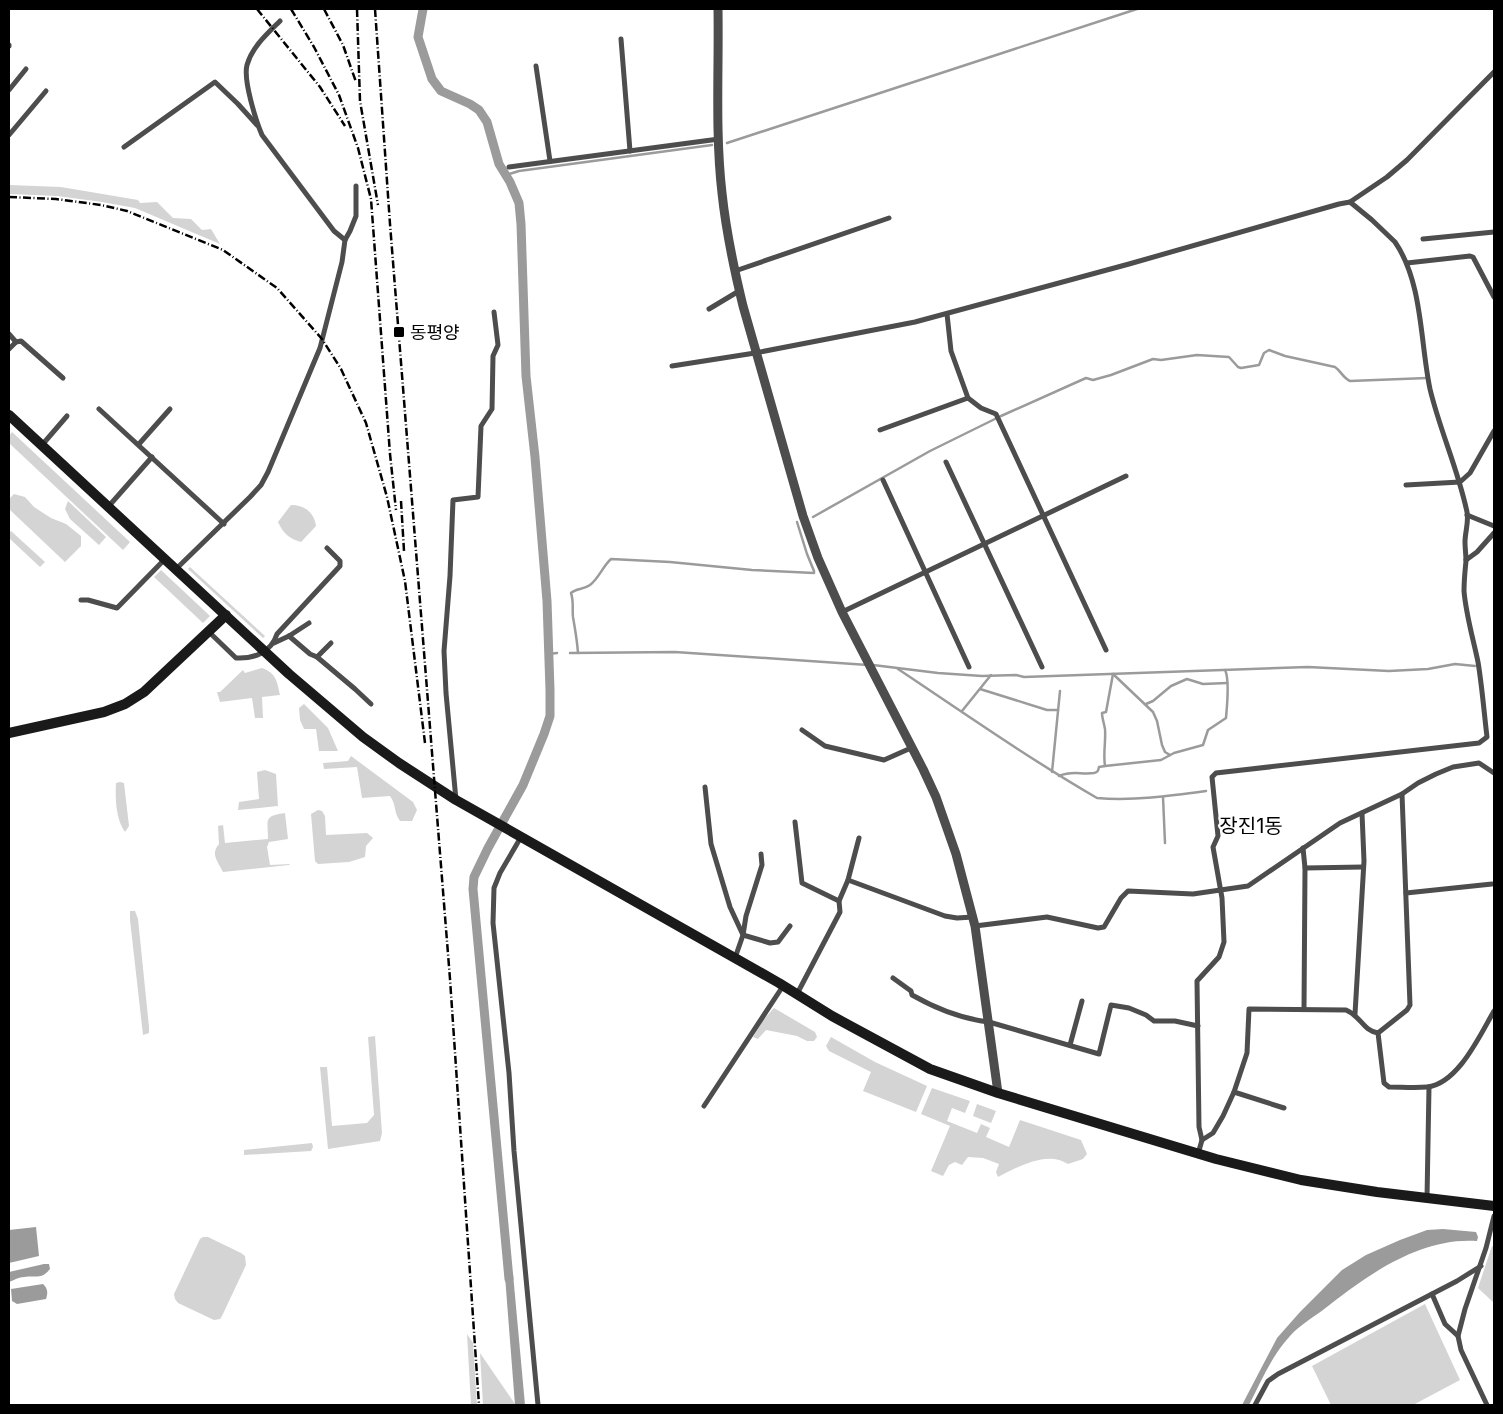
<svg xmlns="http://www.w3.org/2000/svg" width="1503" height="1414" font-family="Inter,'Noto Sans KR',sans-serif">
<rect width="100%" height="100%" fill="#fff"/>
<!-- green -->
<g fill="#d4d4d4">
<path d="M9,185l52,2 77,13 2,3 17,-1 16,16 18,1 11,11 9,-1 9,15 -85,-36 -33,-6 -45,-6 -48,-2z"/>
<path d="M12,432l118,110 -7,8 -114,-107v-7z"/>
<path d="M14,494l11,3 9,10 17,11 15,6 15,12v10l-16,16 -56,-53v-10z"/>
<path d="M68,501l38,36 -7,8 -29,-26 -5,-10z"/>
<path d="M291,505c13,0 23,7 25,21l-15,16c-13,-4 -17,-8 -23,-20z"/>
<path d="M11,531l34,31 -5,5 -31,-29v-5z"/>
<path d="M190,567l75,69 -2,2 -75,-69z"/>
<path d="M161,570l49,46 -7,7 -49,-46z"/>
<path d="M262,668c14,5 15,13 18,27l-18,2 1,21h-8l-3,-20 -32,4 -3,-10h3l23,-22 2,3z"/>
<path d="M304,704l24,24 10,23h-19l-3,-22h-12l-4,-9 -1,-12z"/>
<path d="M351,756l62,46 4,8 -5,11h-12c-7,-10 -3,-15 -10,-25l-28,2 -5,-31 -33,2 -1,-6 25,-2z"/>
<path d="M265,770l11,4 2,32 -40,4 1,-8 20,-3 -2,-27z"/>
<path d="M120,782l4,1 5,43 -4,6c-9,-12 -10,-33 -9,-49z"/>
<path d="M318,810l4,1 3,5 1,19 41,-2 6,5 -7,8 -1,11 -16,5 -31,2 -3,-3 -4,-47z"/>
<path d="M285,813l3,26 -19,3 -2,5 3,18 20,-1 -1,1 -66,7c-5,-10 -13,-18 -4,-28l-1,-18 5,-1 2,18 43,-4c0,-19 -5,-23 17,-26z"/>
<path d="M130,911h5l3,8 11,108v6l-6,2 -13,-115z"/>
<path d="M774,1008l41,24 2,5 -3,4h-7l-10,-5 -31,-6 -8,9 -5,-2 11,-18z"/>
<path d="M375,1036l7,97 -2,8 -52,8 -8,-82h7l5,59 35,-3 7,-8 -6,-78z"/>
<path d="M831,1037l44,25 52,24 -11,26 -53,-21 8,-19 -42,-21 -3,-5z"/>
<path d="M932,1088l38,13 -5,12 -13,-5 -5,13 30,12 4,-9 9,4 -4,9 23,10 11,-27 61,20 6,14 -4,5 -15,5c-21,-14 -50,3 -70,13l-2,-5 3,-8 -16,-6 -15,-1 -6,8 -7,-3 -6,3 -6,11 -12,-5 19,-45 -29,-12z"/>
<path d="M977,1104l19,7 -5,12 -18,-7z"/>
<path d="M312,1143l1,4 -2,4 -67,4v-5z"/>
<path d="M203,1237h5l33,16 4,3 1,9 -24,51 -2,3 -6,1 -36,-17 -3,-4 -1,-5 26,-55z"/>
<path d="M1492,1246l2,1v56l-16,-15z"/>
<path d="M1425,1304l35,76 -47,25h-82l-19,-39z"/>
<path d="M467,1334l6,9 4,62h-6z"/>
<path d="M480,1353l35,51v1h-32z"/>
</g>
<!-- water -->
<g fill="#9b9b9b">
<path d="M36,1227l3,29 -30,7v-33z"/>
<path d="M1443,1229l33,3 2,5 -1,4c-58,-4 -111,35 -154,69 -11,8 -24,16 -33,26 -18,19 -29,46 -41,69h-7l35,-67 23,-26 42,-42 24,-15 34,-15 27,-10z"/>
<path d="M504,1263l9,11 12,131h-10z"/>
<path d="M44,1264h5l1,5c-9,11 -13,6 -26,8 -5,0 -10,3 -15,5v-10z"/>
<path d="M43,1284c5,5 5,9 3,15l-29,5 -5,-3 -1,-12z"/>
</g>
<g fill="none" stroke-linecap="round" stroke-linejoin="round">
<!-- stream -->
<g stroke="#9b9b9b" stroke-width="2.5">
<path d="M727,143l410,-134"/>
<path d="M506,175l13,-4 193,-26"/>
<path d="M813,517l117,-66 71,-35 85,-38 7,2 18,-5 42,-16 8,1 36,-5 32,2 9,10 3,1 18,-3 5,-12 5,-3 16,6 50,11c6,4 8,11 15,14l77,-3"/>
<path d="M570,653l105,-1 193,13"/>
<path d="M578,653c-1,-14 -3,-24 -5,-36 -1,-9 1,-15 -2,-24 5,-5 12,-3 19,-8 9,-7 13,-19 21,-26l59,3 82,8 62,3v-2l-7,-17 -10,-32"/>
<path d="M549,654l8,-1"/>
<path d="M873,665l65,8 44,3 34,-1 8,2 284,-10 81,4 39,-2 27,-5 20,2"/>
<path d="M898,669c66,44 130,89 199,129 36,3 73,-2 109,-7"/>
<path d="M1113,674l40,38 4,9 5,24 3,7 5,3"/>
<path d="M980,689l67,21h11"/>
<path d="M1146,704l7,-3 18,-15 16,-7 16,5 24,-1"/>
<path d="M962,711l29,-36"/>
<path d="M1105,766c-2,-13 1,-25 0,-37 -1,-6 -3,-11 -3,-16l4,-1 7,-38"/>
<path d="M1052,772l8,-81"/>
<path d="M1059,776c14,-6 22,-1 35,-3 4,-1 4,-2 5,-6l6,-1 56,-6 13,-7 29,-8 5,-15 18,-12c1,-12 4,-39 -1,-48"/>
<path d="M1163,797l2,46"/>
</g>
<!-- canal -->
<path stroke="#9b9b9b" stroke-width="9" d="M423,9l-5,28 14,42 9,12 29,13 9,6 8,12 12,42 11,18 9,21 2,21 5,152 9,81 12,144 3,89v26l-6,18 -21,51 -35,63 -14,29 -1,12 36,390"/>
<!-- minor -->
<g stroke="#4d4d4d" stroke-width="5">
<path d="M280,21c-13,13 -28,26 -33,44 -4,15 9,56 15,70l72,96 11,9"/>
<path d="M621,39l9,112"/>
<path d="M9,46v-1"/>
<path d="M536,66l14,95"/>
<path d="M9,90l17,-21"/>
<path d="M9,135l37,-44"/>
<path d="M124,147l91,-65 23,22 19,21"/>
<path d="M509,167l210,-28"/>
<path d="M1350,202l37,-25 20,-17 87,-88"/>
<path d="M1423,239l71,-7"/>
<path d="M1407,263l63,-7 3,1 21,40"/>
<path d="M735,271l154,-53"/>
<path d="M709,309l30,-18"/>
<path d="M947,314l4,37 17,47 13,10 15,6 110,236"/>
<path d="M9,334l7,8"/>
<path d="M9,349l7,-7 5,-1 42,37"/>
<path d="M672,366l83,-13 160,-31 214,-58 210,-60 11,-2 22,18 23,22c28,41 25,100 35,147 10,42 28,80 37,123 2,10 -2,20 -2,30 0,6 1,13 1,19 -1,10 -2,19 -2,30 2,24 9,47 14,71 4,24 6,50 9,75l-8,6 -263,30 -4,4 6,59 -5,11 9,51 2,44 -5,15 -22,24 2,146 3,13 -4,14"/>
<path d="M99,409l125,115"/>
<path d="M880,430l88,-32"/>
<path d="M139,444l31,-35"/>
<path d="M42,445l25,-29"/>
<path d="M946,462l96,205"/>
<path d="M883,480l86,187"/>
<path d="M1406,485l54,-3 10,-9 24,-42"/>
<path d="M108,507l44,-50"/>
<path d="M1467,515l27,11"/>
<path d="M1466,560l11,-8 17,-19"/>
<path d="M176,569l74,-72 11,-12 7,-13 52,-124 22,-86 3,-22 5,-9 6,-15v-30"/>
<path d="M81,600h7l29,8 48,-49"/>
<path d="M842,612l284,-136"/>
<path d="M209,632l27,26c17,1 35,-5 41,-24l63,-68v-5l-13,-13"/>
<path d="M289,636l21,18 7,3 14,-14"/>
<path d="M274,643l15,-7 20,-13"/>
<path d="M317,657l38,32 16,15"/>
<path d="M802,730l23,16 59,14 27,-12"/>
<path d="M705,787l6,57 19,63 13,28 27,8 8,-1 12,-16"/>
<path d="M1402,794l8,211 -3,5 -29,23 6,50 5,4c12,0 26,1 38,0 31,-3 53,-52 67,-76"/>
<path d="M456,800l-10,-107 -2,-42 6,-75 3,-76 25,-3 3,-71 11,-17 1,-53 5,-11 -4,-33"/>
<path d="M795,822l7,61 37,18 1,11 -43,82"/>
<path d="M521,837l-21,36 -6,15 -1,35 16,150 5,78 24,254"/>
<path d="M1303,848l2,20 -1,141"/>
<path d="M1305,868l58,-1"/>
<path d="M848,880l97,36 12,2 16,-1"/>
<path d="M1406,893l86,-9"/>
<path d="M839,901l9,-21 11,-42"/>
<path d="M975,926l72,-9 51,11 6,-1 17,-29 7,-7 65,3 55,-8 92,-63 62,-29 16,-11 18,-9 17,-7 26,-4 15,10"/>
<path d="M735,958l8,-23 3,-19 16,-51 -1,-11"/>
<path d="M893,978l18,13 1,4c23,13 50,24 77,27l110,32 12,-49 18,3 17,7 8,6h21l23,5"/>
<path d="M1355,1014l9,-153 -2,-48"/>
<path d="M1070,1045l12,-44"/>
<path d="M704,1106l79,-120"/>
<path d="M1284,1108l-50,-16 13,-39 2,-44 97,1c16,7 16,20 32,23"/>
<path d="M1202,1140l11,-7 10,-17 11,-24"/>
<path d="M1427,1198l2,-111"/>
<path d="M1432,1294l13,30 13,12"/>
<path d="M1255,1405l13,-24 10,-7 179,-93 24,-15"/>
<path d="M1487,1405l-26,-55 -3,-14 7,-27 21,-61 8,-32"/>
</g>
<!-- tertiary -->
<path stroke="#4d4d4d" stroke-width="9" d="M718,9c1,61 -3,123 4,184 4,38 12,76 21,113l60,210 15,42 24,54 81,157 13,28 20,57 19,72 23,167"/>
<!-- secondary -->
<g stroke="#1a1a1a" stroke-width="10">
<path d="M9,415l280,259 74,63 36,26 57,37 323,183 53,33 98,53 68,24 218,66 85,21 76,12 117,14"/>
<path d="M9,733l95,-21 21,-8 19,-12 82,-77"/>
</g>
<!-- rail -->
<g stroke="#000" stroke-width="2.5" stroke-dasharray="8 2.5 1 2.5" stroke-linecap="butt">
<path d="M257,9l63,78 25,39"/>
<path d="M291,9l23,38 25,48 19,53 13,51 19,255 6,56"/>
<path d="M324,9l19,36 13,37"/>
<path d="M357,9l3,92 18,104"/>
<path d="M375,9l15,215 60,755 29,426"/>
<path d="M9,197l47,2 45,6 26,6 96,39 54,38 45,51 19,30 25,54 21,74 18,84 20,162"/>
<path d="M401,501l3,50"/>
</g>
</g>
<!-- markers -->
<rect fill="#000" stroke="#fff" stroke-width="2" x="393" y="326" width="12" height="12" rx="2.5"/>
<g text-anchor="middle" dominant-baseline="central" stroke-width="4.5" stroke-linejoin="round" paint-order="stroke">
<!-- poi labels -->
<g font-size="18" fill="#000" stroke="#fff" text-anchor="start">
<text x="410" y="332">동평양</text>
</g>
<!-- quarter labels -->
<g font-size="20" fill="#000" stroke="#fff">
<text x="1251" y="826">장진1동</text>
</g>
</g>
<!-- border -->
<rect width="1503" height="1414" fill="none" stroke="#000000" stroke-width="20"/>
</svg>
